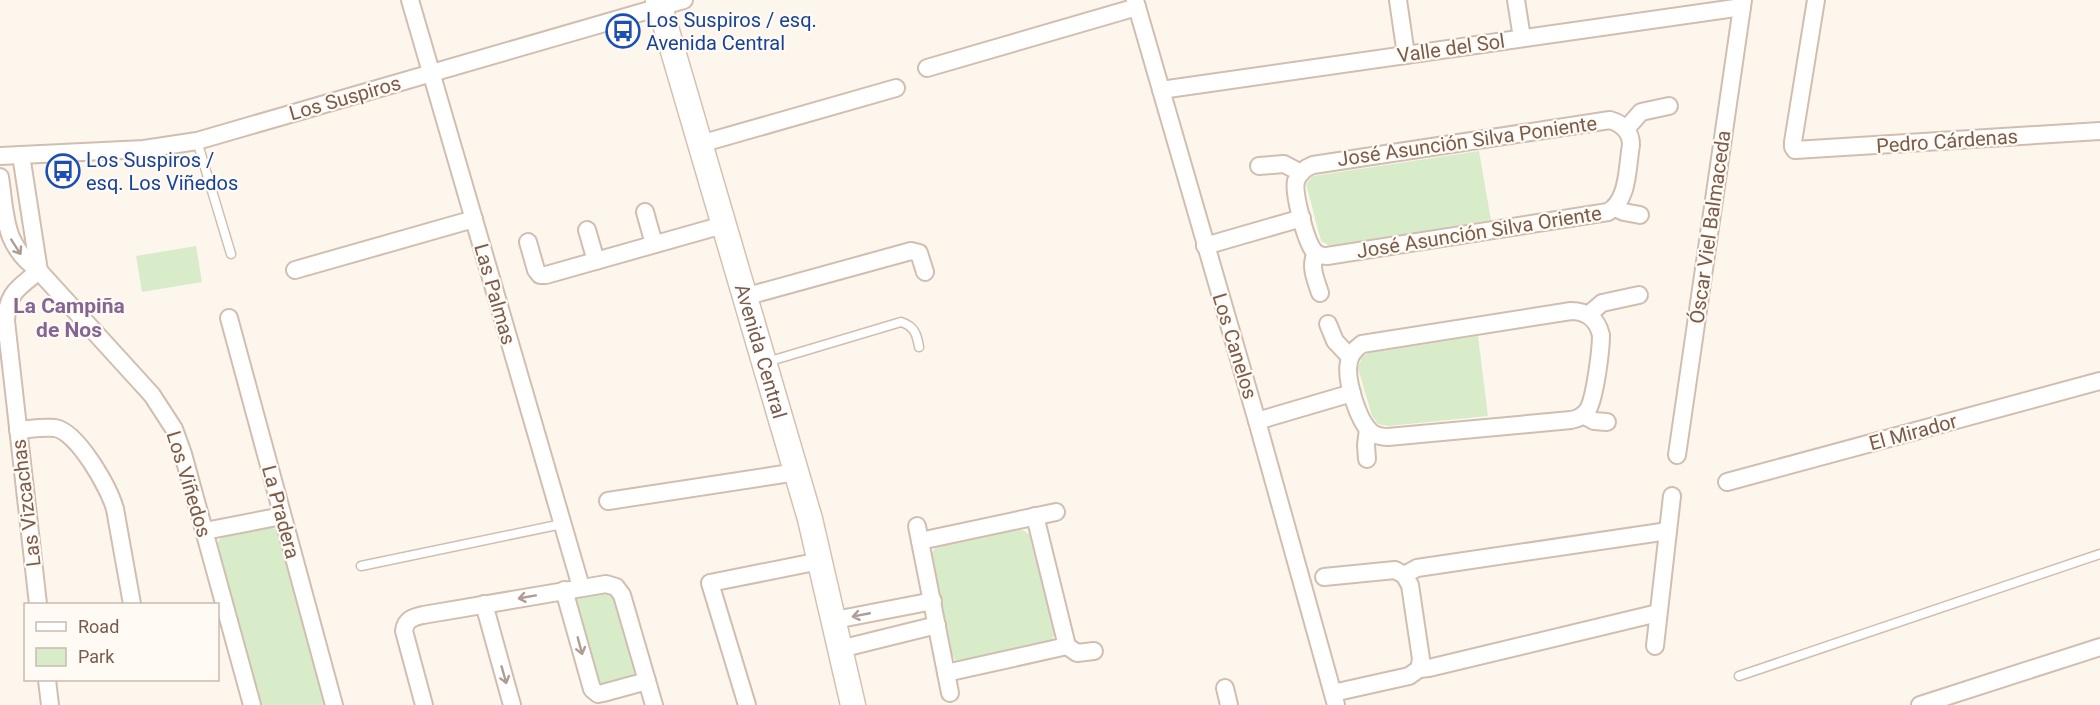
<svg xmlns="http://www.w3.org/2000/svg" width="2100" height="705" font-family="Roboto,sans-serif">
<rect width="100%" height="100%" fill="#fdf6ec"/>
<!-- green -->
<g fill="#d8ecc9">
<path d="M1479,151l12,69 -161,26 -9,-5 -15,-57 7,-8z"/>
<path d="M196,246l6,36 -60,10 -6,-36z"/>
<path d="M1478,336l10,80 -100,10 -10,-2 -6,-8 -14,-48 4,-11 7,-4z"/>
<path d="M267,527l15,3 45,175h-69l-42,-157 3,-8 5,-4z"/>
<path d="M1019,528l10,6 26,99 -3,7 -7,4 -81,18 -9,-2 -4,-9 -20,-97 7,-10z"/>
<path d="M607,591l8,9 21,71 -6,7 -32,10 -26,-90z"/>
</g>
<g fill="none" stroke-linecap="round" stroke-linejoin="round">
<!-- lane casing -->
<g stroke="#d1beb0" stroke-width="11">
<g id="lane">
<path d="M197,141l34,113"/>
<path d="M767,362l134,-40c13,4 16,12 18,25"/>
<path d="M361,566l201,-42"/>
<path d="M1739,676l361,-122"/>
</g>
</g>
<!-- street casing -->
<g stroke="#d1beb0" stroke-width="20">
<g id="street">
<path d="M410,0l171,587"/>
<path d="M1135,0l122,421 79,284"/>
<path d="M1398,0l8,55"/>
<path d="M1516,0l6,38"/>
<path d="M1816,0l-23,142v5l2,3 305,-19"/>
<path d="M927,68l210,-61"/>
<path d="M1161,90l581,-83"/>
<path d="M1610,120c13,4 21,12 21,25 -4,22 -2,55 -23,67l-281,44c-5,0 -10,-1 -13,-5 -8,-9 -21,-58 -18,-70 3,-8 9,-13 17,-16z"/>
<path d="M1626,129l15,-17 28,-6"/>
<path d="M700,144l196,-56"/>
<path d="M21,155l18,116"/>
<path d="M0,156l144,-7 53,-8 487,-141"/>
<path d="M1259,166l25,-2 17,9"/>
<path d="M0,177c6,40 3,68 39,94l113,124 22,34 9,25 69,251"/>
<path d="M1615,208l9,4 16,3"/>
<path d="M645,212l9,32"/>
<path d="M587,230l9,31"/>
<path d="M528,242l8,28 4,5h6l177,-50"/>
<path d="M1205,246l97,-28"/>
<path d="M1316,253c-7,13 0,27 4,40"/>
<path d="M295,270l179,-51"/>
<path d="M744,297l167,-46 8,2 6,19"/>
<path d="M1571,311c16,0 26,8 30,24 0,14 -6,65 -14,76 -4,5 -10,8 -16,9l-183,17c-6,0 -12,-1 -17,-5 -13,-11 -26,-53 -22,-70 1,-8 6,-13 13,-18z"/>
<path d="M1588,315l14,-12 37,-8"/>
<path d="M229,318l105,387"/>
<path d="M1328,324l7,17 15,16"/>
<path d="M1583,415l11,6 13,1"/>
<path d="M1257,421l95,-28"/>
<path d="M18,430c12,-1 26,-3 37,-2 23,4 54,60 60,81l17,95"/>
<path d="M1677,455l66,-455"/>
<path d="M1367,459l-1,-14 2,-16"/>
<path d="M1727,482l373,-101"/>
<path d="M608,501l189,-29"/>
<path d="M1035,516l32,130"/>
<path d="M917,526l33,167"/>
<path d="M205,531l77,-15"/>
<path d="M920,541l136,-29"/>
<path d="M1404,575l13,-7 251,-37"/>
<path d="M1324,577l71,-7 9,5 6,10 11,74 -2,10 -10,7 -76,17"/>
<path d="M564,590l28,99 6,5 5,-1 44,-12"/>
<path d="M38,604l-32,-283c1,-28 12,-33 33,-50"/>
<path d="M484,604l28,101"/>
<path d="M835,620l98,-19"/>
<path d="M1067,646l10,7 17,-2"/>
<path d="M1655,646l17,-150"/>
<path d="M840,649l97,-24"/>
<path d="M1419,669l10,-1 229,-55"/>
<path d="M946,673l121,-27"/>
<path d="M47,680l3,25"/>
<path d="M1225,688l4,17"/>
<path d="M424,705l-20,-74c1,-11 9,-14 19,-16l183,-31 10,3 6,8 32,110"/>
<path d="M747,705l-37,-122 110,-22"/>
<path d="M1920,705l180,-58"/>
</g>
</g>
<!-- secondary casing -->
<g stroke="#d6c0b0" stroke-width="27">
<g id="secondary">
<path id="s1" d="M658,0l152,519 43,186"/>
</g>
</g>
<!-- lane -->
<use href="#lane" stroke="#fff" stroke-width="8"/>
<!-- street -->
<use href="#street" stroke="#fff" stroke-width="16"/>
<!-- secondary -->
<use href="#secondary" stroke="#fff" stroke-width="24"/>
</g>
<!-- one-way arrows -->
<defs><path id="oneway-shaft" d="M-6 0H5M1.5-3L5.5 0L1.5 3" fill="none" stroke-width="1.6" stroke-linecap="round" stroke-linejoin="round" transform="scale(1.5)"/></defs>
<g stroke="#af9d94">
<use href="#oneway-shaft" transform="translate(16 247) rotate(57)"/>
<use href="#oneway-shaft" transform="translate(527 597) rotate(170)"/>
<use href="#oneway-shaft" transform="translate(861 615) rotate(169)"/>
<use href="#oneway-shaft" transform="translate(580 646) rotate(75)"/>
<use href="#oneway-shaft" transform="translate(504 675) rotate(74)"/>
</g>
<!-- icons -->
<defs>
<g id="bus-ring" transform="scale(1.725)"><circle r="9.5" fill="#fffaf3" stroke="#1a4fb4" stroke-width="1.5"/><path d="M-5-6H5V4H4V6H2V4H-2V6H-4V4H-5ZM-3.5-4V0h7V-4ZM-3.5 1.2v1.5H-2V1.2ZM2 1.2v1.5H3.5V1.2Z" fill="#1a4fb4"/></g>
</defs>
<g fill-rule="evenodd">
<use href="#bus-ring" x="623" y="31"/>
<use href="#bus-ring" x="63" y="171"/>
</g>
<g text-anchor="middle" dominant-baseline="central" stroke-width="4.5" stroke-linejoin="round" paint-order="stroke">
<!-- transit labels -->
<g font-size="20" fill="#164399" stroke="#fffaf3" text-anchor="start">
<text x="646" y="20">Los Suspiros / esq.<tspan x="646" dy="23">Avenida Central</tspan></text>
<text x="86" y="160">Los Suspiros /<tspan x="86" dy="23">esq. Los Viñedos</tspan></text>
</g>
<!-- street labels -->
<g font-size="20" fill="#7a5c4d" stroke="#fffaf3">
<text transform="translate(1451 48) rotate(-8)">Valle del Sol</text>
<text transform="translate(345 98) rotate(-16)">Los Suspiros</text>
<text transform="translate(1467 141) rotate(-8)">José Asunción Silva Poniente</text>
<text transform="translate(1947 141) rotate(-4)">Pedro Cárdenas</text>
<text transform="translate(1710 227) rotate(-82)">Óscar Viel Balmaceda</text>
<text transform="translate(1479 232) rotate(-9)">José Asunción Silva Oriente</text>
<text transform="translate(495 294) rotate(74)">Las Palmas</text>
<text transform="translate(1235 346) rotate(73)">Los Canelos</text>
<text stroke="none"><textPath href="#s1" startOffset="366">Avenida Central</textPath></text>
<text transform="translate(1913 432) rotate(-15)">El Mirador</text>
<text transform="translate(189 484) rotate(73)">Los Viñedos</text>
<text transform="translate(26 503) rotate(-97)">Las Vizcachas</text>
<text transform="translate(281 512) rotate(75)">La Pradera</text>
</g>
<!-- neighbourhood labels -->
<g font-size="21" font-weight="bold" fill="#846695" stroke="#fffaf3">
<text x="69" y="306">La Campiña<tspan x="69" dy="24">de Nos</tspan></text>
</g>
</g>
<!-- legend -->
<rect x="24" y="603" width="195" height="78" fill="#fffaf3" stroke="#cabbb1" stroke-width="1.5"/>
<rect x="36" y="622" width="30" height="9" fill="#ffffff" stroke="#cabbb1" stroke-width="1.5"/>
<text x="78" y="633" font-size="18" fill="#7a5c4d">Road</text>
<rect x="36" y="648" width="30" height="18" fill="#d8ecc9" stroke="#cabbb1" stroke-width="1.5"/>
<text x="78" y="663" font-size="18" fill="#7a5c4d">Park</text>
</svg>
